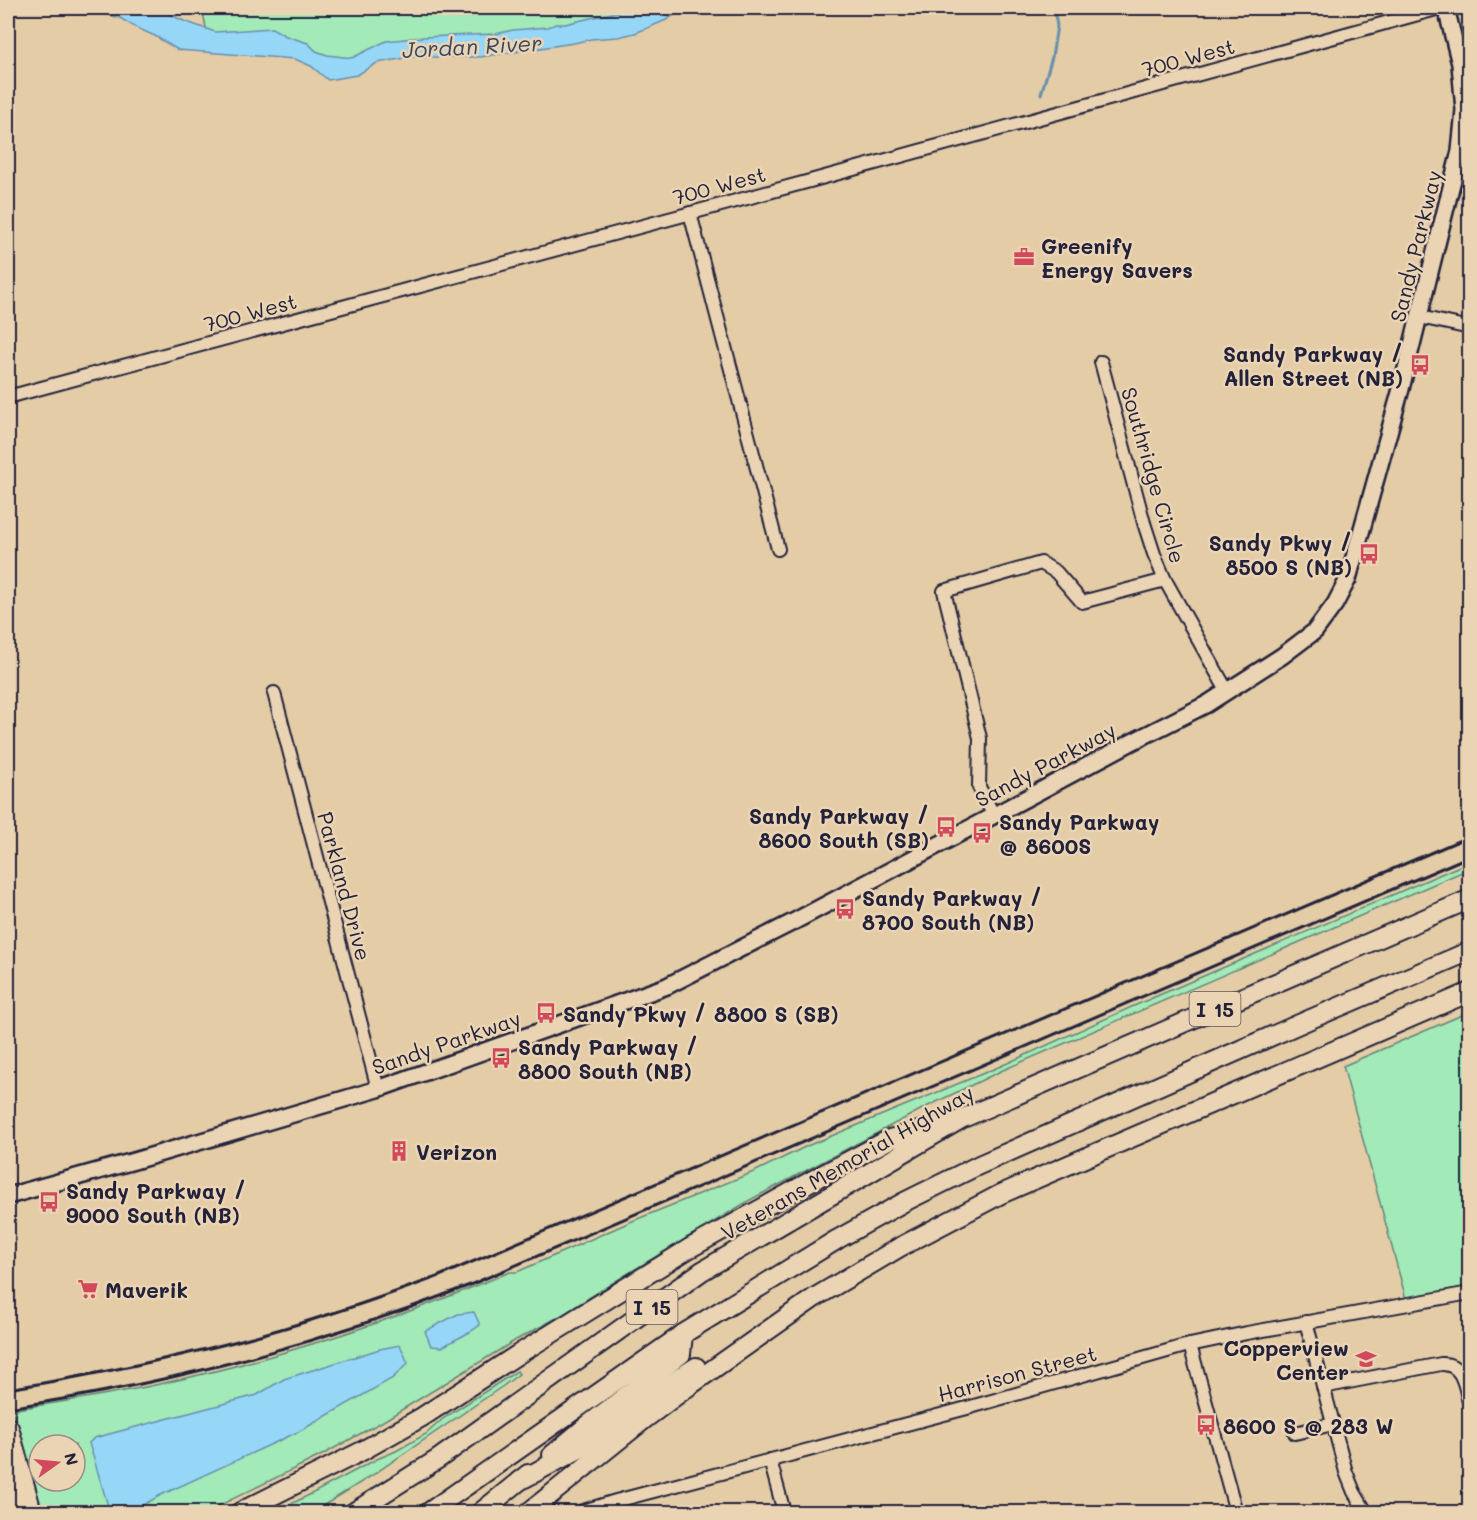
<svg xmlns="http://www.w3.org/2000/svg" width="1477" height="1520" font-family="Mali,sans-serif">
<rect width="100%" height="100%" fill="#e4cca7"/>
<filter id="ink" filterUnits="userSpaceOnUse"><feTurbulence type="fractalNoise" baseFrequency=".0167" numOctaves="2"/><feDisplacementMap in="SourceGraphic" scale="12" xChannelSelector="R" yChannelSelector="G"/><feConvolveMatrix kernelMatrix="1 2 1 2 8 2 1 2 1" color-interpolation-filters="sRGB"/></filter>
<g filter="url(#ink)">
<!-- green -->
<g fill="#a2eab7" stroke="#628679" stroke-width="1.5" fill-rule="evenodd">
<path d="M202,8h443l-33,10 -275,47 -129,-28z"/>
<path d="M1469,862v7l-466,201 -75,36 -178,94 -123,74 -65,41 -46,25 -131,80 -63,35 -116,57h-165l-5,-13 -24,-89c48,-8 96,-15 143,-25 122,-26 240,-65 355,-113h7l113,-50 126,-51 51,-25 194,-80 135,-61zM39,1445h36v36h-36z"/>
<path d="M1469,1012v274l-63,13 -63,-233z"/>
<path d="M517,1371l2,3 -16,12 -132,90 -58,36h-38l38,-19 64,-34 19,-8 30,-17 18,-16z"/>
</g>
<!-- water -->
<g fill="#96d7f7" stroke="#688fac" stroke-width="1.5">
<path d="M8,8h148l28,13 31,11 57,-4 14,8 22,7 8,8 11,4 25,3 34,-17 37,-4 72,-3 18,-4 35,-3 8,-3h9l60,-14 8,-2h53l-20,12 -16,7 -15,6 -17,4 -27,2 -17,4 -94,14h-69l-34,6 -20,12 -29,5 -17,-14 -16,-7 -117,-9 -23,-14 -18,-8 -17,-10 -33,-9 -45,-1 -29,1 -5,2z"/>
<path d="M474,1312l6,13 -10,7 -28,15 -11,-1 -6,-15 33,-17z"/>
<path d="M400,1345l8,18 -15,15 -93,53 -139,64 -31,17h-5l-17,-6 -19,-63 5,-5 163,-43 27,-16 96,-30z"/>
</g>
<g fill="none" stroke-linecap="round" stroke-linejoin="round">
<!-- stream -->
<path stroke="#688fac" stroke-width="3" d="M1041,94l11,-37 5,-31 -3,-18"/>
<!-- minor casing -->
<g stroke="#22223b" stroke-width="16">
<g id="minor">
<path d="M690,213l88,336"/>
<path d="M1420,317l50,11"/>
<path d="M1101,362l43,161 10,31 11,26 62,111"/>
<path d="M8,397l802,-216 630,-173"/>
<path d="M274,693l104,396"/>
<path d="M994,816l-15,-29 1,-49 -36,-147 97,-28 15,9 26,30 83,-22"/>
<path d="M1306,1322l40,150 8,20 12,20"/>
<path d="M1190,1345l46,167"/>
<path d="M1323,1387l118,-23c23,-1 24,24 29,42"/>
<path d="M1295,1433l38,-9"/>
<path d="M770,1460l14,52"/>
<path d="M580,1512l36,-11 351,-93 218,-62 62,-13 223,-40"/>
</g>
</g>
<!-- major casing -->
<g stroke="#22223b" stroke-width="20">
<g id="major">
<path d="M8,1196l126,-35 244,-72 289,-103 128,-65 337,-179 75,-38 75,-48 33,-25 20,-27 13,-25 53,-190 59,-238 4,-41 -4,-46 -14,-56"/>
<path d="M8,1464l12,48"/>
</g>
</g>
<!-- highway casing -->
<g stroke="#22223b" stroke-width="22">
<g id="highway">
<path d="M8,1428h1l23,84"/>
<path d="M552,1455l36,-30 93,-71 2,-20"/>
<path d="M519,1481l62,-33 49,-38 66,-43"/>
<path d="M240,1512l122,-61 60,-34 95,-62 173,-107 132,-73 68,-36 46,-13"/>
<path d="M354,1512l84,-53 264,-188 259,-152 509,-220"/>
<path d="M429,1512l254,-178 155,-95 66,-37 75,-37 327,-144 164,-70"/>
<path d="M481,1512l47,-38"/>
<path d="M529,1512l117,-94 43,-32 125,-88 86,-51 101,-53 469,-202"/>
</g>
</g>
<!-- minor -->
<use href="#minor" stroke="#ebd4b4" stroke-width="12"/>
<!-- major -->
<use href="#major" stroke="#ebd4b4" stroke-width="15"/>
<!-- highway -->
<use href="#highway" stroke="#ebd4b4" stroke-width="18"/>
<!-- rail -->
<g stroke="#22223b" stroke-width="3">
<path d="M8,1389c92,-15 183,-34 273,-60 53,-15 104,-33 156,-52l1033,-441"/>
<path d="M8,1408c161,-24 310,-63 462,-123l1000,-429"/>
</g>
</g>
</g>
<!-- icons -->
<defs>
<g id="office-bare" transform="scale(1.62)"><path d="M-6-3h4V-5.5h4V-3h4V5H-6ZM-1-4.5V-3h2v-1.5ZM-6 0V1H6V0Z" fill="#d1495b" stroke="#ebd4b4" stroke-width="2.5" paint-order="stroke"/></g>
<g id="bus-bare" transform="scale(1.62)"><path d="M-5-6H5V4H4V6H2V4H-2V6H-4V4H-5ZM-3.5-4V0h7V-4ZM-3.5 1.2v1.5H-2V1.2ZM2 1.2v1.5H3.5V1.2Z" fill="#d1495b" stroke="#ebd4b4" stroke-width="2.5" paint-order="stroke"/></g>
<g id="building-bare" transform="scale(1.62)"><path d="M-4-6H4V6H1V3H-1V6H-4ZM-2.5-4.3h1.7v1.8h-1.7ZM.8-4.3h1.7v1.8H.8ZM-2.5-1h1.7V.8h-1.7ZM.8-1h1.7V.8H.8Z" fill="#d1495b" stroke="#ebd4b4" stroke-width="2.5" paint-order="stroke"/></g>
<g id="supermarket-bare" transform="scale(1.62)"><path d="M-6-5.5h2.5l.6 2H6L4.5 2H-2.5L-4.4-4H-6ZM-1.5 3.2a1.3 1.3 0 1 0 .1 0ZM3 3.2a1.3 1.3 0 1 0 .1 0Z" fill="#d1495b" stroke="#ebd4b4" stroke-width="2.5" paint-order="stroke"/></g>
<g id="school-bare" transform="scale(1.62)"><path d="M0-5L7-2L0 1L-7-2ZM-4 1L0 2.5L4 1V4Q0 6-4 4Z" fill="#d1495b" stroke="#ebd4b4" stroke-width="2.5" paint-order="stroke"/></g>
</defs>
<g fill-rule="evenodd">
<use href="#office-bare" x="1024" y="257"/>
<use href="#bus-bare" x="1420" y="365"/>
<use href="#bus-bare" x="1369" y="554"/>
<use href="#bus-bare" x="946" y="827"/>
<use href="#bus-bare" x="982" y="833"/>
<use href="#bus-bare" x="845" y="909"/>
<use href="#bus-bare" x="546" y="1013"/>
<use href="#bus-bare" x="501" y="1058"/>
<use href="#building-bare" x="399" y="1151"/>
<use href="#bus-bare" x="49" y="1202"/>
<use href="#supermarket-bare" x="88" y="1289"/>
<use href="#school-bare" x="1366" y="1359"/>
<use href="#bus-bare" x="1206" y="1425"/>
</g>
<g text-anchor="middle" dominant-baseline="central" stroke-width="5" stroke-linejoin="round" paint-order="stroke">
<!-- shield labels -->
<g fill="#ebd4b4" stroke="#5e575f" stroke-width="1.5">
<rect x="1189.5" y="992" width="51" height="34" rx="4.5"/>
<rect x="626.5" y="1290" width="51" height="34" rx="4.5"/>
</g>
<g font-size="20" font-weight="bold" fill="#22223b">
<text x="1215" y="1009">I 15</text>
<text x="652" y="1307">I 15</text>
</g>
<!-- street labels -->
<g font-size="21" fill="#22223b" stroke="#ebd4b4">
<text transform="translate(1188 57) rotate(-15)">700 West</text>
<text transform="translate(719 185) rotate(-15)">700 West</text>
<text transform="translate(1415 246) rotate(-76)">Sandy Parkway</text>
<text transform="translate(250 312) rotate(-15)">700 West</text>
<text transform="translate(1154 475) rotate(74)">Southridge Circle</text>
<text transform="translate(1045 764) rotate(-28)">Sandy Parkway</text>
<text transform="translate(345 886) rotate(75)">Parkland Drive</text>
<text transform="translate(446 1042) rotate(-19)">Sandy Parkway</text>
<text transform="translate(847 1162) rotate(-30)">Veterans Memorial Highway</text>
<text transform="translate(1017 1373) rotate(-15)">Harrison Street</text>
</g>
<!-- poi labels -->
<g font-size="21" font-weight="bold" fill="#22223b" stroke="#ebd4b4" text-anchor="start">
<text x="1041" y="245">Greenify<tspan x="1041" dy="24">Energy Savers</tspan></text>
<text x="1403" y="353" text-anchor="end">Sandy Parkway /<tspan x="1403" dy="24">Allen Street (NB)</tspan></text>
<text x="1352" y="542" text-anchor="end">Sandy Pkwy /<tspan x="1352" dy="24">8500 S (NB)</tspan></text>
<text x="929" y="815" text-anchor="end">Sandy Parkway /<tspan x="929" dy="24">8600 South (SB)</tspan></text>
<text x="999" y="821">Sandy Parkway<tspan x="999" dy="24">@ 8600S</tspan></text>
<text x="862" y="897">Sandy Parkway /<tspan x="862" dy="24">8700 South (NB)</tspan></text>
<text x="563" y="1013">Sandy Pkwy / 8800 S (SB)</text>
<text x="518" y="1046">Sandy Parkway /<tspan x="518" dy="24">8800 South (NB)</tspan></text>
<text x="416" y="1151">Verizon</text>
<text x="66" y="1190">Sandy Parkway /<tspan x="66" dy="24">9000 South (NB)</tspan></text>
<text x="105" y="1289">Maverik</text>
<text x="1349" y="1347" text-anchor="end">Copperview<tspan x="1349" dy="24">Center</tspan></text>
<text x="1223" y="1425">8600 S @ 283 W</text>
</g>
<!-- water labels -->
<g font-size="22" font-style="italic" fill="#394661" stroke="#ebd4b4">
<text transform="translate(472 46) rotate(-3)">Jordan River</text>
</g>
</g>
<!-- margin -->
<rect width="1477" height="1520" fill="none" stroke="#ebd4b4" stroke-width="30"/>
<rect x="15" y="15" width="1447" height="1490" fill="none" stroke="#22223b" stroke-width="2" filter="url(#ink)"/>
<!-- north arrow -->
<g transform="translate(57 1463) rotate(75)"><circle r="28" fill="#ebd4b4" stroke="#9b8d84" stroke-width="1.5"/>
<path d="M0-4.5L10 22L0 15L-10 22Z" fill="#d1495b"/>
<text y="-9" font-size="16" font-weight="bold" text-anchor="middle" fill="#22223b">N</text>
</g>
</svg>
